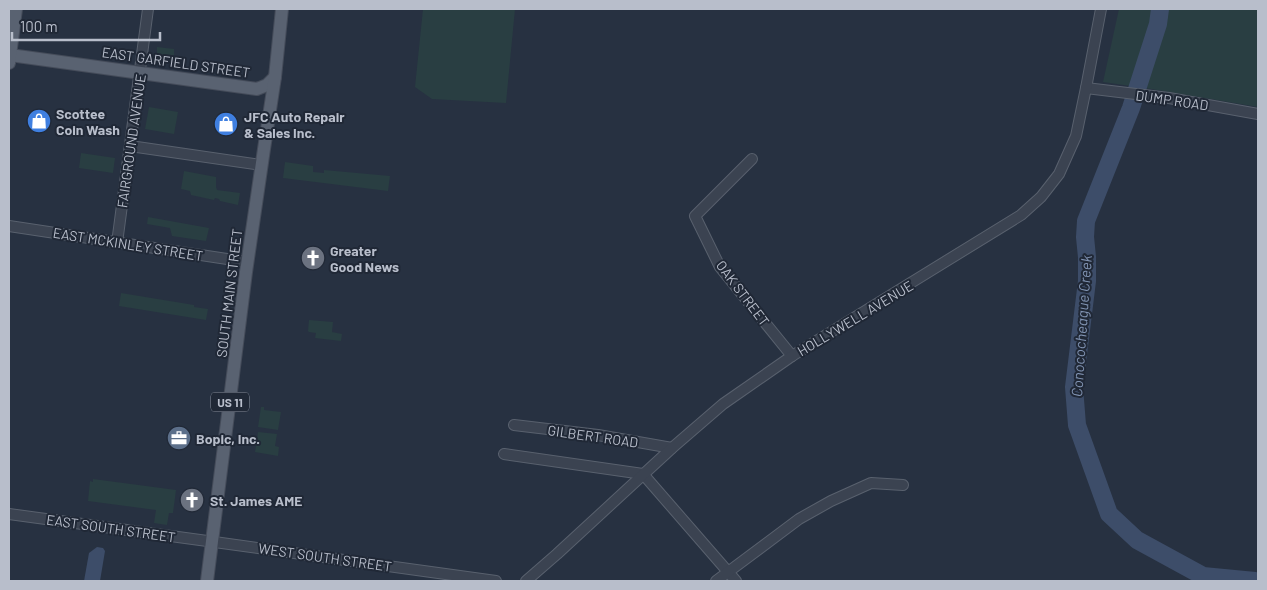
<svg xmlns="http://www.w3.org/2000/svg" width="1267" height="590" font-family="Barlow,sans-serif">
<rect width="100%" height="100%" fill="#273141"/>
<!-- green -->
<g fill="#293e42">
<path d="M423,9h92l-9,94 -74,-4 -17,-12z"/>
<path d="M1119,9h139v98l-107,-18 -48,-7z"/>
<path d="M157,47l17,2v7l-17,-2z"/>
<path d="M149,107l29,5 -4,22 -29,-5z"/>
<path d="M81,153l34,5 -2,15 -34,-5z"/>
<path d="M285,162l28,4v6l11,1v-3l66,6 -2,15 -105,-13z"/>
<path d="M184,171l32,6v10l1,3 23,3 -2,12 -18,-4 -1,-2 -4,-1 -1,2 -23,-5 -1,-4 -9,-2z"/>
<path d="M148,217l61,11 -3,13 -34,-5 -2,-8 -23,-4z"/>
<path d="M121,293l73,12v2l14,2 -2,11 -87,-14z"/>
<path d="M309,320l24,2 -1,10 10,2 -1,7 -26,-3 1,-5 -7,-1 -1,-1z"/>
<path d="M261,407h3v3l17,2 -3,18 -20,-3z"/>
<path d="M258,432l19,2 -2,12 4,1 -1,9 -23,-4z"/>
<path d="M93,479l83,11 -3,23h-4l-2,12 -13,-2 2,-13 -68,-9 2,-20 3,1z"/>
</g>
<!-- water -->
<path fill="#3d4d69" d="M97,547l6,1 2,3 -5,30h-16l5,-28z"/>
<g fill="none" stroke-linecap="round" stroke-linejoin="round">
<!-- river -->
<path stroke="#3d4d69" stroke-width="18" d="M1160,9l-2,15 -27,84 -45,113 -1,16 2,20v24l-13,106 3,38 32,89 28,26 66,36 52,5"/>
<!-- minor casing -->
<g stroke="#59616e" stroke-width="12">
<g id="minor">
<path d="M1086,88l83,10 89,16"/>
<path d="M130,146l131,19"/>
<path d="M752,159l-57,57 25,51 72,89"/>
<path d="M9,226l238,36"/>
<path d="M117,243l31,-234"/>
<path d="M514,425l84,10 74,13"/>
<path d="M504,454l139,20 93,107"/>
<path d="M9,514l191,26 296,41"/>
<path d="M526,581l31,-27 115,-106 51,-44 69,-48 229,-141 20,-18 18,-23 17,-38 10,-48 15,-79"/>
<path d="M716,581l83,-62 32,-18 40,-18 32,2"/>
</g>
</g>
<!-- major casing -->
<g stroke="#454c5a" stroke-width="14">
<g id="major">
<path d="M10,55l247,34 10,-4 8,-8"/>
<path d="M9,63l7,-54"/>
<path d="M207,581l39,-309 18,-123 11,-72 7,-68"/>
</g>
</g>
<!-- minor -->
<use href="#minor" stroke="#3b4351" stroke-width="10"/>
<!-- major -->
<use href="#major" stroke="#596271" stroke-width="12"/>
</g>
<!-- icons -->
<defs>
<g id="shop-disc" transform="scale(1.25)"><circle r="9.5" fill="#3f7fe0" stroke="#202836"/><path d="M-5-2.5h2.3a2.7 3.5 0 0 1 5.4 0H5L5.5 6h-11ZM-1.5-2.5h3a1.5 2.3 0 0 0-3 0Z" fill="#fff"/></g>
<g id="church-disc" transform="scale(1.25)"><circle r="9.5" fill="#6b7280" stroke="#202836"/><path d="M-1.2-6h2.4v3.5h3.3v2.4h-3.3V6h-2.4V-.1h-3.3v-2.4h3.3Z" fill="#fff"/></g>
<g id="office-disc" transform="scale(1.25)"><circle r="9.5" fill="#5c6f8a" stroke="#202836"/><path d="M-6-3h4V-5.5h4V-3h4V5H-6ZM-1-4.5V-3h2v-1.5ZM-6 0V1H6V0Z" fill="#fff"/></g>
</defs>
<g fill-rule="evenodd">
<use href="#shop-disc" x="39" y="121"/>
<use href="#shop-disc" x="226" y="124"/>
<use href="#church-disc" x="313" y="258"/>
<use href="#office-disc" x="179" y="438"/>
<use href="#church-disc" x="192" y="500"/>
</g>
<g text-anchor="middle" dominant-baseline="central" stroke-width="4" stroke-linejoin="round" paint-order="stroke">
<!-- shield labels -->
<rect fill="#202836" stroke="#8a919e" stroke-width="1" x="211" y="392.5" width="38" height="19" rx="4"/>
<g font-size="12" font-weight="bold" fill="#b8becb">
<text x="230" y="402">US 11</text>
</g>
<!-- street labels -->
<g font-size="14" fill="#b8becb" stroke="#202836">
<text transform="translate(176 62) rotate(8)">EAST GARFIELD STREET</text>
<text transform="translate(1172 100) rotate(8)">DUMP ROAD</text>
<text transform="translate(131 141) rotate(-82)">FAIRGROUND AVENUE</text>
<text transform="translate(128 244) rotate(9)">EAST MCKINLEY STREET</text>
<text transform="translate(229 293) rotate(-83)">SOUTH MAIN STREET</text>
<text transform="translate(743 293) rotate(53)">OAK STREET</text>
<text transform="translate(855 318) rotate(-31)">HOLLYWELL AVENUE</text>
<text transform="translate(593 436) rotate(8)">GILBERT ROAD</text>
<text transform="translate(111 528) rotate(8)">EAST SOUTH STREET</text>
<text transform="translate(325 557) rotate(8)">WEST SOUTH STREET</text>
</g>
<!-- poi labels -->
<g font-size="14" font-weight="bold" fill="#b8becb" stroke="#202836" text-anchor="start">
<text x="56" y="113">Scottee<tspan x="56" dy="16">Coin Wash</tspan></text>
<text x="244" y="116">JFC Auto Repair<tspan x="244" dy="16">&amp; Sales Inc.</tspan></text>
<text x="330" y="250">Greater<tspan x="330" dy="16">Good News</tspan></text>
<text x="196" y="438">Bopic, Inc.</text>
<text x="210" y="500">St. James AME</text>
</g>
<!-- water labels -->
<g font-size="15" font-style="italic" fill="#8093b2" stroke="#202836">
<text transform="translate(1081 326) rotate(-86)">Conococheague Creek</text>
</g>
</g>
<!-- border -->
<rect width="1267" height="590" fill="none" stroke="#b8becb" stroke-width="20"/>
<!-- scale -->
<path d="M12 32v8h148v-8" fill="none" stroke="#b8becb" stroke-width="2.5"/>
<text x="20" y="32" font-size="15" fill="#b8becb" stroke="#202836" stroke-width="4" paint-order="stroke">100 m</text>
</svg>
